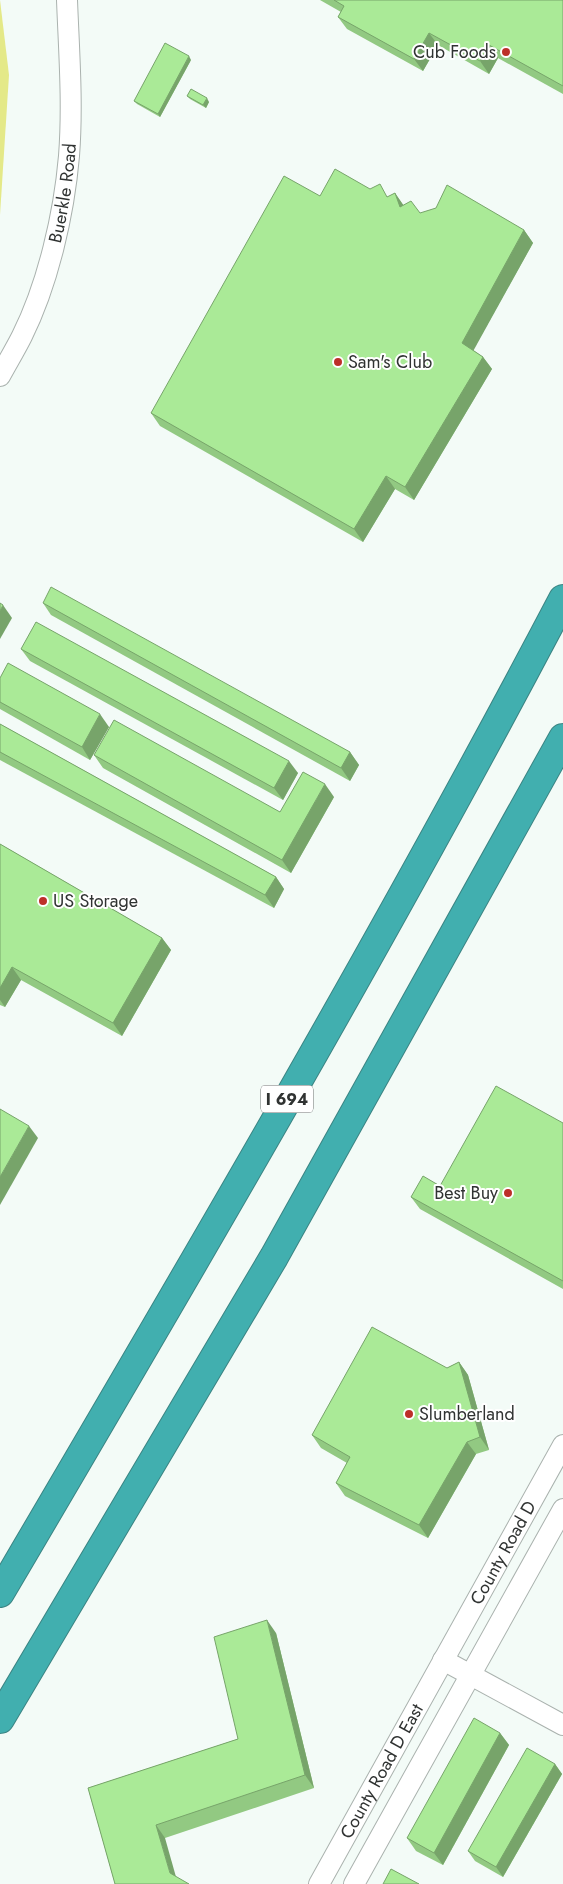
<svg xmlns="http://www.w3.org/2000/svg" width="563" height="1884" font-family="Jost,sans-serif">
<rect width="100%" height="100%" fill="#f3fbf7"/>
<!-- green -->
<path fill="#e4e988" d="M0,0l9,75 -9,140z"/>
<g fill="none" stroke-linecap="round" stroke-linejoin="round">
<!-- minor casing -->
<g stroke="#aab2ae" stroke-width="22">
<g id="minor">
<path id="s1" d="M0,376c7,-13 15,-26 22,-40 26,-52 42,-122 47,-180 4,-52 0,-104 -2,-156"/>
<path d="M443,1660l120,65"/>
<path id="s2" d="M319,1884l244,-439"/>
<path d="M354,1884l209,-375"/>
</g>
</g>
<!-- highway casing -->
<g stroke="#3b8483" stroke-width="30">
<g id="highway">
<path d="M0,1593c193,-328 386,-657 563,-994"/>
<path d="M0,1719l274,-462 289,-519"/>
</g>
</g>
<!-- minor -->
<use href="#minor" stroke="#fff" stroke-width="20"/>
<!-- highway -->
<use href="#highway" stroke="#41afaf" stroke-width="28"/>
</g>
<!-- wall -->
<g fill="#92c982">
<path d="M320,0h243v94l-65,-36 -9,16 -51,-29 -15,26 -76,-42 -9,-12 3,-5z"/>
<path d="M191,60l-31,57 -23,-13 -3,-3z"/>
<path d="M187,96l22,6 -3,6 -16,-9z"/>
<path d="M370,189l18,8 7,-4 8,12 17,8 104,17 9,13 -60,107 10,7 9,12 -78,131 -19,-11 -32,53 -203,-116 -9,-13 169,-217z"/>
<path d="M43,603l307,149 9,13 -9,16 -299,-166z"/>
<path d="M21,649l277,124 -15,27 -253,-139z"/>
<path d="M0,678l109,49 -19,33 -90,-51z"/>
<path d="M0,724l276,153 8,12 -10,19 -274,-148z"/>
<path d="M94,755l186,57 54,-15 -43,76 -188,-105z"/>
<path d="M0,844l162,94 9,12 -49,86 -101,-56 -16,27 -5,-2z"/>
<path d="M563,1123v166l-143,-80 -9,-12 29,-11z"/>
<path d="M459,1362l9,13 21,75 -13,4 -48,84 -83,-42 -9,-13 11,-20 -26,-15 -9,-13z"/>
<path d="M276,1633l38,155 -149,50 -50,46 -27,-96 150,-49z"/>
<path d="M500,1733l9,12 -66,120 -27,-14 -9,-13z"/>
<path d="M555,1764l7,10 -59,103 -28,-16 -7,-10z"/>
</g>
<!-- shaded-wall -->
<g fill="#77a46a">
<path d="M429,33l9,12 -15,26 -9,-12z"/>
<path d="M489,45l9,13 -9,16 -9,-13z"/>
<path d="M189,56l2,4 -31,57 -2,-3z"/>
<path d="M207,98l2,4 -3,6 -3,-3z"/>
<path d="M395,193l9,13 -4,1z"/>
<path d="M524,230l9,13 -62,112 -9,-12z"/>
<path d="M483,357l9,12 -78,131 -9,-13z"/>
<path d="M386,476l9,13 -32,53 -9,-13z"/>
<path d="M3,605l9,13 -12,21v-28z"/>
<path d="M100,714l9,13 -19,33 -8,-13z"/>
<path d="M350,752l9,13 -9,16 -9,-13z"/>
<path d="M289,761l9,12 -15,27 -9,-12z"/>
<path d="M325,784l9,13 -43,76 -9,-13z"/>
<path d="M276,877l8,12 -10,19 -9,-13z"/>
<path d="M162,938l9,12 -49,86 -9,-13z"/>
<path d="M12,967l9,13 -16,27 -5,-7v-12z"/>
<path d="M29,1126l9,12 -38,67v-28z"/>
<path d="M459,1362l9,13 21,75 -9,-13z"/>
<path d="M467,1442l9,12 -48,84 -9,-13z"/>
<path d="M267,1620l9,13 38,155 -9,-13z"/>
<path d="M500,1733l9,12 -66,120 -9,-12z"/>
<path d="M555,1764l7,10 -59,103 -7,-10z"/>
<path d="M156,1825l9,13 13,46 -8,-11z"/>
</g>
<!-- building -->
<g fill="#aaea97" stroke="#77a46a">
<path d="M334,0h229v86l-74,-41 -9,16 -51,-28 -15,26 -76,-42 6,-11z"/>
<path d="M165,43l24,13 -31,58 -24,-13z"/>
<path d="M191,89l16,9 -4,7 -16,-9z"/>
<path d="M335,169l35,20 10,-5 7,13 8,-4 5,14 11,-6 9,12 16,-5 11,-23 77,45 -62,113 21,14 -78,130 -19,-11 -32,53 -203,-116 133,-237 36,20z"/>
<path d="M51,587l299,165 -9,16 -298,-165z"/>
<path d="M0,603l3,2 -3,6z"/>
<path d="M36,622l253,139 -15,27 -253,-139z"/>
<path d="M8,663l92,51 -18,33 -82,-45v-24z"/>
<path d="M114,720l166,92 23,-40 22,12 -43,76 -188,-105z"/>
<path d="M0,724l276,153 -11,18 -265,-143z"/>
<path d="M0,844l162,94 -49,85 -101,-56 -12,21z"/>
<path d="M496,1086l67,37v158l-152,-84 12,-21 17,10z"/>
<path d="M0,1109l29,17 -29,51z"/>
<path d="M372,1327l75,41 12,-6 21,75 -13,5 -48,83 -83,-42 14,-26 -38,-22z"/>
<path d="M267,1620l38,155 -149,50 14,48 19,11h-74l-27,-96 150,-49 -24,-102z"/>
<path d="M474,1718l26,15 -66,120 -27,-15z"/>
<path d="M527,1748l28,16 -59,103 -28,-16z"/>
<path d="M391,1869l28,15h-36z"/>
</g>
<!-- markers -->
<g fill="#bd2f29" stroke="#fff" stroke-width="2">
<circle cx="506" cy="52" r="5"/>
<circle cx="338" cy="362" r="5"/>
<circle cx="43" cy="901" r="5"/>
<circle cx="508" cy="1193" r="5"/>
<circle cx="409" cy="1414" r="5"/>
</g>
<g text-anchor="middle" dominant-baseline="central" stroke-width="4" stroke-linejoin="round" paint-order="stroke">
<!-- shield labels -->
<rect fill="#fff" stroke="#6e7070" stroke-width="1" x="261" y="1085.5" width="52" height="27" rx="4"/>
<g font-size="16" font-weight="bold" fill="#303332">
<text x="287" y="1099">I 694</text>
</g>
<!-- poi labels -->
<g font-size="18" fill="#303332" stroke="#fff" text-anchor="start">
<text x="496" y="52" text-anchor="end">Cub Foods</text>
<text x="348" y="362">Sam's Club</text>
<text x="53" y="901">US Storage</text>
<text x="498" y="1193" text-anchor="end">Best Buy</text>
<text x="419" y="1414">Slumberland</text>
</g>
<!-- street labels -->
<g font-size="18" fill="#303332" stroke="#fff">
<text stroke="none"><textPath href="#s1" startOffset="195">Buerkle Road</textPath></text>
<text stroke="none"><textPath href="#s2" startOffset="379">County Road D</textPath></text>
<text stroke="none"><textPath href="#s2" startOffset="129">County Road D East</textPath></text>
</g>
</g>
</svg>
